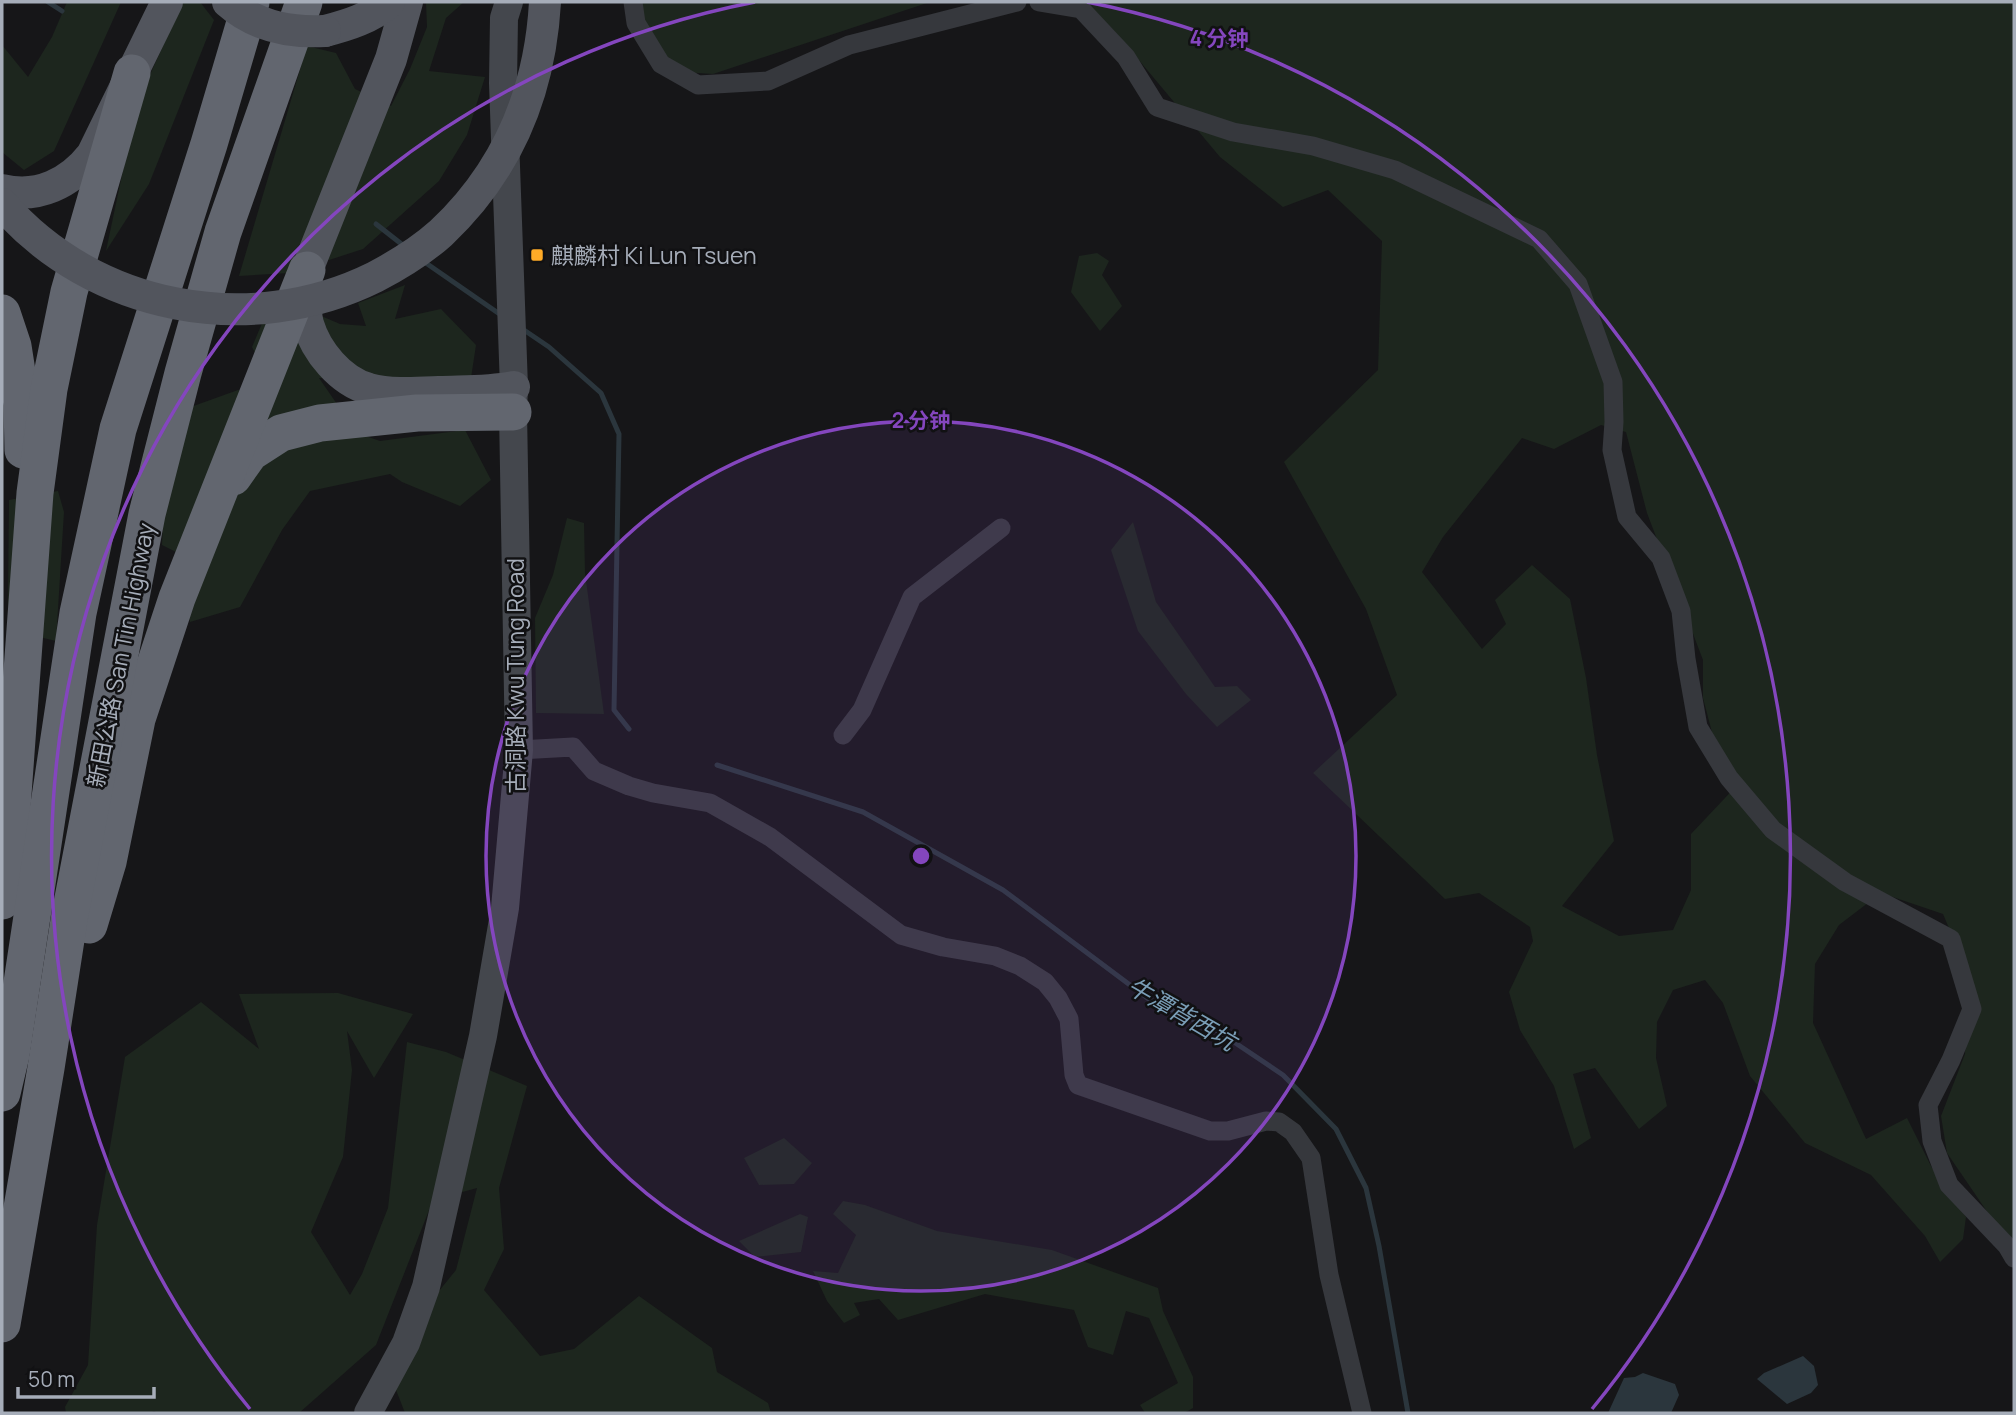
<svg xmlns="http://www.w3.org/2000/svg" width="2016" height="1415" font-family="Manrope,'Noto Sans SC',sans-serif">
<rect width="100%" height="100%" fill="#161618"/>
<!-- green -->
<g fill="#1d261e" fill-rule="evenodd">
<path d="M67,2h54l-67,149 -30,19 -22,-18v-107l26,32 24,-40z"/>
<path d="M183,2h17l14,18 -65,164 -43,67 20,-95 22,-77z"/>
<path d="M426,2h38l-18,16 -17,53 56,6 -18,58 -28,46 -76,68 -74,24 -50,3 68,-230 29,7 19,36 36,17 19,-37 17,-42z"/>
<path d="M636,2h294l-217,72 -45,-3z"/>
<path d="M1086,2h928v1249l-67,-98 -6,-37 24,-62 3,-81 -25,-59 -62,-21 -42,32 -24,39 -2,59 53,116 41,-21 24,48 35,51 -3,22 -23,23 -15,-26 -54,-61 -66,-32 -55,-67 -27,-73 -18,-23 -32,10 -16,32 -1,36 11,48 -28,23 -44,-61 -22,6 18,64 -17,11 -20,-63 -34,-56 -11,-38 24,-51 -3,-14 -51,-34 -34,6 -132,-126 84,-78 -31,-86 -82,-147 94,-92 4,-129 -54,-51 -45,17 -63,-50 -103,-123zM1601,425l25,7 21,81 56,147v38l11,42 27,41 -50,53v56l-18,40 -54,6 -57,-30 52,-65 -17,-86 -11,-77 -16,-79 -38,-34 -37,35 11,24 -24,25 -60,-77 21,-35 79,-99 32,11z"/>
<path d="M1097,253l12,8 -7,14 20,31 -22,25 -29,-39 8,-36z"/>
<path d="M405,285l-10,34 46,-10 35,36 -5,33 -74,2 -78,-2 38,55 23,8 85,-11 26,50 -31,26 -58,-24 -12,-8 -80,17 -28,39 -42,77 -50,15 -14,-70 -14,-7 2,-47 24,-90 50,-18 38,3 -24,-46 11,-26 26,34 6,-16 24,-24 21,9 26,2 -8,-23z"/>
<path d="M58,491l6,21 -8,129 -46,-11 -2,-28 1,-102z"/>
<path d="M567,518l17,5 1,50 19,141 -68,-1 -1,-95 18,-43z"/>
<path d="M1133,522l23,80 59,85 22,-1 14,14 -34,27 -31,-33 -48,-63 -27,-81z"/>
<path d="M338,993l75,21 -39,64 -27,-47 5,39 -9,87 -32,75 39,63 12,-21 26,-66 19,-166 39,10 81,34 -28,102 5,61 -20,41 56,66 34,-7 65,-53 73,52 5,24 51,31 3,10h-366l-21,-54 72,-89 21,-82 -44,12 -57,145 -77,68h-142l-3,-2 -3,2h-85l-1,-6 23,-42 9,-140 28,-168 76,-55 58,47 -20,-55z"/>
<path d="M784,1138l28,25 -18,21 -35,1 -15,-27z"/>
<path d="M843,1201l22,4 72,26 115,19 106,38 5,23 30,66v31l-9,5h-39l-5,-8 38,-22 -29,-65 -23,-7 -13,44 -25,-8 -14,-37 -89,-16 -87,26 -19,-21 -25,4 6,12 -16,8 -17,-22 -14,-30 25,2 18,-38 -23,-21z"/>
<path d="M800,1214l8,3 -7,35 -46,5 -16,-16z"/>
</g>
<!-- water -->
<g fill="#2b363d">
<path d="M1803,1356l11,10 4,19 -7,8 -24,11 -30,-25 7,-6z"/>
<path d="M1643,1373l32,11 4,11 -8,18h-63l16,-35 11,-1z"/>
</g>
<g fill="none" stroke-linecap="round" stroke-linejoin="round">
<!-- stream -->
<g stroke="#2b363d" stroke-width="5">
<path d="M48,2l14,9"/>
<path d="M376,224l28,22"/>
<path d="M423,261l78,54"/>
<path d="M521,328l28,19 52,46 18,41 -5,276 15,19"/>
<path d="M717,765l146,47 140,78 147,110 66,30 67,45 53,54 30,59 13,58 29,167"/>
</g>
<!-- street -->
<g stroke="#36383d" stroke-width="19">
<path d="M633,2l3,21 25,41 37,21 70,-4 81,-36 168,-43"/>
<path d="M1039,2l42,7 45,48 31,50 76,25 80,14 82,24 144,69 39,45 35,98 1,40 -2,28 15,67 34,41 20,53 5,48 12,68 31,51 44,52 72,52 106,57 21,70 -21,51 -23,45 4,36 17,44 58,61 7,12"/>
<path d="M843,735l19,-25 50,-113 89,-69"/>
<path d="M519,750l54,-3 21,24 35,15 24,7 57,10 60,34 131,98 42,12 52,9 25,10 25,16 13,16 11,21 5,56 4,10 132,46h18l38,-10 13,1 14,10 18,26 18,117 33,138"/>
</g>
<!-- secondary -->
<path stroke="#44474d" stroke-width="28" d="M368,1413l38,-70 20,-56 57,-251 22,-128 14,-158 -6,-338 1,-25 -11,-304 1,-65 5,-16"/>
<!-- primary -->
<g stroke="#52555d" stroke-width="32">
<path d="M407,2l-16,57 -84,211c0,17 -4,37 1,54 8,27 32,57 61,65 20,6 48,4 70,3 25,-1 50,0 75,-5"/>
<path d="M325,31c23,-6 46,-13 64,-29"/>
<path d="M2,190c36,9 68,-7 90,-35l75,-153"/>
</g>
<!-- highway -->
<g stroke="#62666f" stroke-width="37">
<path d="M2,313l11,33 9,58 1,46"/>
<path d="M233,477l17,-24 31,-20 39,-10 97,-10 96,-1"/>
<path d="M2,901l10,-93 23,-315 14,-104 20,-97 63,-219"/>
<path d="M89,925l19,-63 29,-143 40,-121 130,-328"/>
<path d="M2,1093l9,-38 67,-442 40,-184 91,-285 42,-142"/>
<path d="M2,1324l44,-256 24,-154 77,-400 36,-141 40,-141 81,-230"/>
</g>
<!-- primary-bridge -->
<g stroke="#52555d" stroke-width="32">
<path d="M228,2c27,24 61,31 97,29"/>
<path d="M2,204c92,106 248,135 373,73 23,-12 46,-26 66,-44 67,-63 99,-141 104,-231"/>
</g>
</g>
<!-- distance rings -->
<circle cx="921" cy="856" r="435" fill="#8446be" fill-opacity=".12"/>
<g fill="none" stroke="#8446be" stroke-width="3.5">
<circle cx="921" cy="856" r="435"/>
<path d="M250 1409A870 870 0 0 1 755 2M1087 2A870 870 0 0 1 1592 1409"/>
</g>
<!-- markers -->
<rect fill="#ffab27" stroke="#111113" stroke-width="2.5" x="530" y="248" width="14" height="14" rx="3.5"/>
<g text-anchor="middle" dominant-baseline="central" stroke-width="5" stroke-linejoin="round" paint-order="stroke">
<!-- poi labels -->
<g font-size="23" fill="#a6adb9" stroke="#111113" text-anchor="start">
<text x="551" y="255">麒麟村 Ki Lun Tsuen</text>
</g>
<!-- street labels -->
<g font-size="23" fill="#a6adb9" stroke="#111113">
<text transform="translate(120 655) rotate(-79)">新田公路 San Tin Highway</text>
<text transform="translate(515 676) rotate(-90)">古洞路 Kwu Tung Road</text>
</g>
<!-- water labels -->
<g font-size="24" font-style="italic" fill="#7a9eb7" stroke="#111113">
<text transform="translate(1182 1013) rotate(30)">牛潭背西坑</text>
</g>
</g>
<circle cx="921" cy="856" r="10" fill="#8446be" stroke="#111113" stroke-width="3.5"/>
<g font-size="21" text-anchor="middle" font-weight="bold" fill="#8446be" stroke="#111113" stroke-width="5" stroke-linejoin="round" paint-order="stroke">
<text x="1219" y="46">4 分钟</text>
<text x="921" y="428">2 分钟</text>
</g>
<!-- border -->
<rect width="2016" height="1415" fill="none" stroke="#a6adb9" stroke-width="7"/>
<!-- scale -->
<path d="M18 1387v10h136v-10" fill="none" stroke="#a6adb9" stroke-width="3.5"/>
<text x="28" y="1387" font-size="21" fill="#a6adb9" stroke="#111113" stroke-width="5" paint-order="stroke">50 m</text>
</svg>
